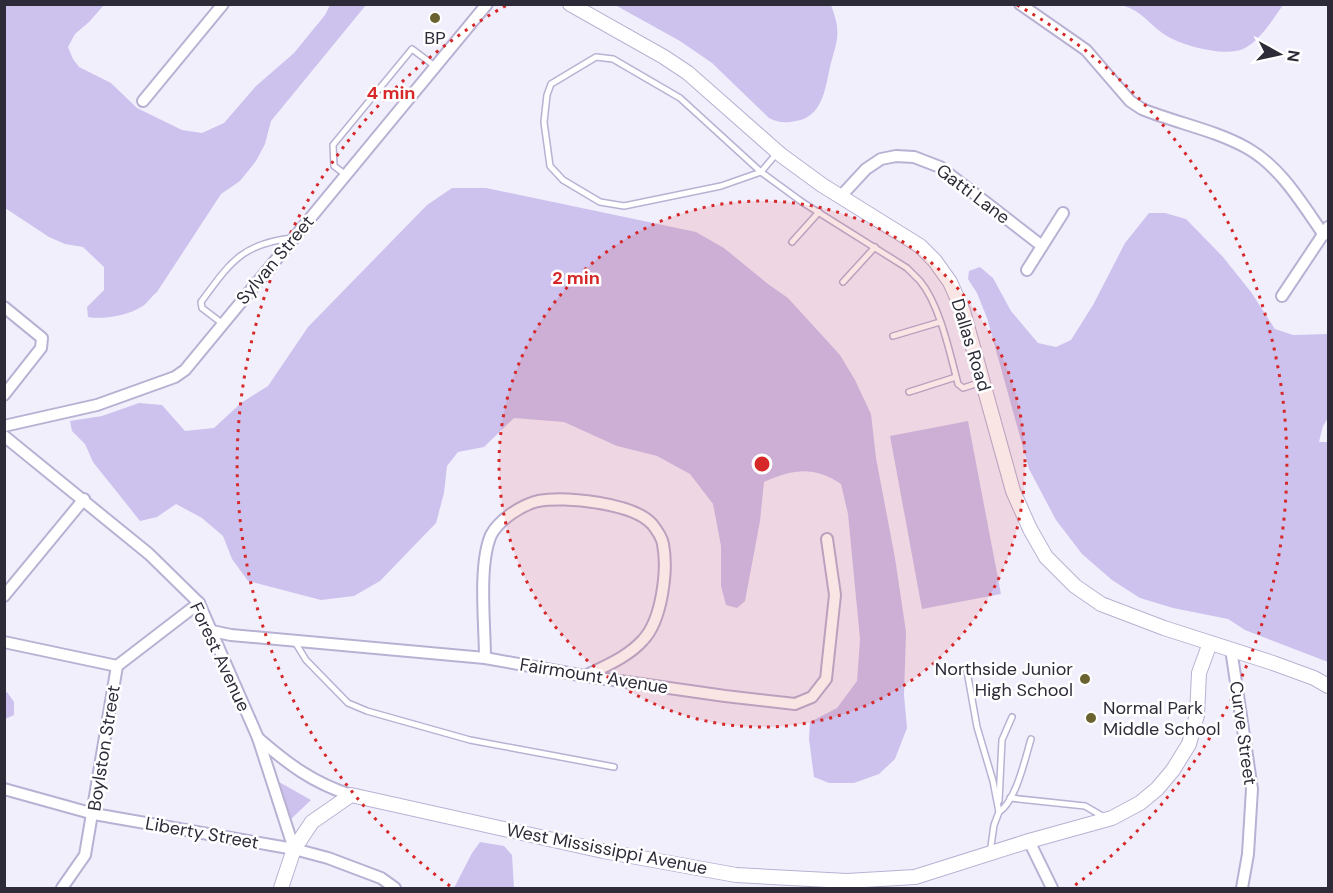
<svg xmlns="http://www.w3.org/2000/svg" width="1333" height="893" font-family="'DM Sans',sans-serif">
<rect width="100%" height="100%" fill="#f2effd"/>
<!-- green -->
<g fill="#ccc2ed">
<path d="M4,5h100l-15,17 -14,12 -7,13 5,12 6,8 32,16 26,25 45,22 20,3 22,-10 32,-37 38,-33 31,-38 5,-10h36l-95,116 -6,23 -9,17 -16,20 -19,13 -64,98c-5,4 -9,10 -14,14 -14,9 -39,14 -55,11l-1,-10 17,-17v-23l-21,-20 -18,-3 -16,-7 -44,-29z"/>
<path d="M615,5h216c11,29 6,34 -1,62 -5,23 -8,50 -34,54 -11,2 -17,2 -27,-3l-57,-55 -32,-22z"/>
<path d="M1122,5h161c-10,14 -23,36 -40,44 -18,8 -60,-3 -76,-13 -18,-11 -23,-24 -45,-31z"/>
<path d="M452,188h34l210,44 28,16 44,36 20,14 52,57 15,25 16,34 5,44 19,100 11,74 -2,63 3,33 -12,31 -16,15 -25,9h-25l-15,-6 -5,-38 1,-17 27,-14 20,-27 3,-42 -12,-125 -7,-30c-27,-18 -47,-15 -77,-2l-4,39 -15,80 -8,7 -11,-3 -5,-19v-40l-8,-42 -23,-30 -33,-18 -40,-10 -53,-24 -50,-4 -30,29 -26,5 -11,14 -3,27 -8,30 -56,58 -26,15 -33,4 -73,-19 -16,-22 -9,-23 -21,-18 -26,-14 -19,13 -17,4 -47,-59 -8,-18 -13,-13 -2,-10 32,-5 37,-13 23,2 23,26 29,-3 27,-25 27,-17 40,-59 119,-122z"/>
<path d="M1149,213h16l21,6 37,38 28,35 24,37 18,6 35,-1v84l-5,8 -4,16h9v220l-83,-32 -17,-11 -55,-11 -33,-10 -28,-18 -30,-26 -26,-34 -27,-51 -42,-151 -10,-25 -9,-14 1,-8 11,-4 13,11 18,33 27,32 18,4 15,-7 22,-35 32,-62z"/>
<path d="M968,421l33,173 -79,15 -32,-173z"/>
<path d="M7,692l7,10v13l-9,4v-26z"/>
<path d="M279,782l32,18 -21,20z"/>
<path d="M480,842l24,4 8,9 2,33h-60l18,-35z"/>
</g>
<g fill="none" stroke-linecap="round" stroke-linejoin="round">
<!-- service casing -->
<g stroke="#b9b1d3" stroke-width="8">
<g id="service">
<path d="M596,57l17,2 67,39 81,74 -40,14 -97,20 -24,-4 -37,-22 -13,-14 -6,-44 3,-27 4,-11z"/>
<path d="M777,153l-16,19 41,30 105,66c4,4 9,9 13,13 20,24 30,73 38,103l5,4 19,-6"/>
<path d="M346,175l-12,-9 -1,-21 79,-96 24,18"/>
<path d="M792,242l27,-30"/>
<path d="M843,282l32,-35"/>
<path d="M223,324l-21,-16 -1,-6c29,-39 40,-58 91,-64"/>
<path d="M893,336l47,-14"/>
<path d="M909,392l47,-15"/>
<path d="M295,642l11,18 42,43 19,8 103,29 144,27"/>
<path d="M967,671l10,56 16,54 6,31 -5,13 -4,28"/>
<path d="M1010,798l75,8 19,11"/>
<path d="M999,801l3,-61 10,-23"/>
<path d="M999,812c17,-11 26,-53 32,-73"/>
</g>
</g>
<!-- minor casing -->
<g stroke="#b9b1d3" stroke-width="14">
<g id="minor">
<path d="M1020,4l66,46 44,51 12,8c34,14 73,21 105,39 34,19 55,56 77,87"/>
<path d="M143,101l80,-97"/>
<path d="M841,196l25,-27 15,-10 15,-3 18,1 26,10 102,79"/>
<path d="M1027,270l36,-57"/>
<path d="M1282,296l46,-69"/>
<path d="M4,307l38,31 -1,10 -37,47"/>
<path d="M4,426l93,-21 78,-28 10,-7 302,-366"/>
<path d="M4,436l145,118 50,49 59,135 36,111"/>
<path d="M4,596l80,-97"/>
<path d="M212,631l19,4 254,23 100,18 140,20 70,8 17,-7 14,-18 9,-84 -8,-56"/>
<path d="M4,642l113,24"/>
<path d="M1231,649l21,140 -4,65 -6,34"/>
<path d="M485,658c0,-33 -7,-93 6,-123 8,-15 30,-30 47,-34 27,-5 95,2 114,23 4,5 10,14 11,20 5,26 -1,76 -20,96 -15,17 -38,26 -58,36"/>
<path d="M258,738c30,26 55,45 93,57"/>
<path d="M4,789l90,25 200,35 34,9 53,20 14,10"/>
<path d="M1029,841l23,47"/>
<path d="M62,888l23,-33 32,-189 82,-63"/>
</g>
</g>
<!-- tertiary casing -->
<g stroke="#b9b1d3" stroke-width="16">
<g id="tertiary">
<path d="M570,4l94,53 24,16 93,82 41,30 98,61 15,15 15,21 13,29 50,180 17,38 16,28 29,29 26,18 63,24 109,35 41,15 14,8"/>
<path d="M281,888l13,-39 18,-27 39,-27 252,56 133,24 111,6 68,-4 114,-36 83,-23 28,-15 17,-14 16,-19 16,-26 8,-29 2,-42 11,-30"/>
</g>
</g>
<!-- service -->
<use href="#service" stroke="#fff" stroke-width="5"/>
<!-- minor -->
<use href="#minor" stroke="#fff" stroke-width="10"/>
<!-- tertiary -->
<use href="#tertiary" stroke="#fff" stroke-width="14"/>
</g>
<!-- distance rings -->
<circle cx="762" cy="464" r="263" fill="#d62828" fill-opacity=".12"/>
<g fill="none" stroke="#d62828" stroke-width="3" stroke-dasharray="3 6">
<circle cx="762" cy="464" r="263"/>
<path d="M450 886A525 525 0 0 1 507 5M1017 5A525 525 0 0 1 1074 886"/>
</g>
<!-- markers -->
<g fill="#6a6330" stroke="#fff" stroke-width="2">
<circle cx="435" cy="18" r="6"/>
<circle cx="1085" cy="679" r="6"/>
<circle cx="1091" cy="718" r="6"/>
</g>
<g text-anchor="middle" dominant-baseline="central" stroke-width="5" stroke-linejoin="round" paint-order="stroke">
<!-- poi labels -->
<g font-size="18" fill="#2e2b39" stroke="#fff">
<text x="435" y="38">BP</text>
<text x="1073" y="669" text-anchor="end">Northside Junior<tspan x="1073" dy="21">High School</tspan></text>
<text x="1103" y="708" text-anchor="start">Normal Park<tspan x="1103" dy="21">Middle School</tspan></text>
</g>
<!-- street labels -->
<g font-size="18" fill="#2e2b39" stroke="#fff">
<text transform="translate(973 194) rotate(37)">Gatti Lane</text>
<text transform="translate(275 260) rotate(-50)">Sylvan Street</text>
<text transform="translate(971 345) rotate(73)">Dallas Road</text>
<text transform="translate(220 657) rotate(65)">Forest Avenue</text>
<text transform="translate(594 676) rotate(9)">Fairmount Avenue</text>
<text transform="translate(1243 733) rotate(82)">Curve Street</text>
<text transform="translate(104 748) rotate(-81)">Boylston Street</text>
<text transform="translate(202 833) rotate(10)">Liberty Street</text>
<text transform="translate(607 849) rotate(11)">West Mississippi Avenue</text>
</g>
</g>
<circle cx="762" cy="464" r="9" fill="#d62828" stroke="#fff" stroke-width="3"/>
<g font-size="18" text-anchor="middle" font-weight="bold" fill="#d62828" stroke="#fff" stroke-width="5" stroke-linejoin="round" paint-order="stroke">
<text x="391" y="99">4 min</text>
<text x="576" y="284">2 min</text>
</g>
<!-- border -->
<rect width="1333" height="893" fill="none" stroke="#2e2b39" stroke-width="12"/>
<!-- north arrow -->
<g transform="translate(1279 54) rotate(98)" stroke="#ffffff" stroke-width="4.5" paint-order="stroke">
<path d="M0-4.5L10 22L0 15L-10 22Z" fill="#2e2b39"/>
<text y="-9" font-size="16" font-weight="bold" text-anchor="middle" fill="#2e2b39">N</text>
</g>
</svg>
